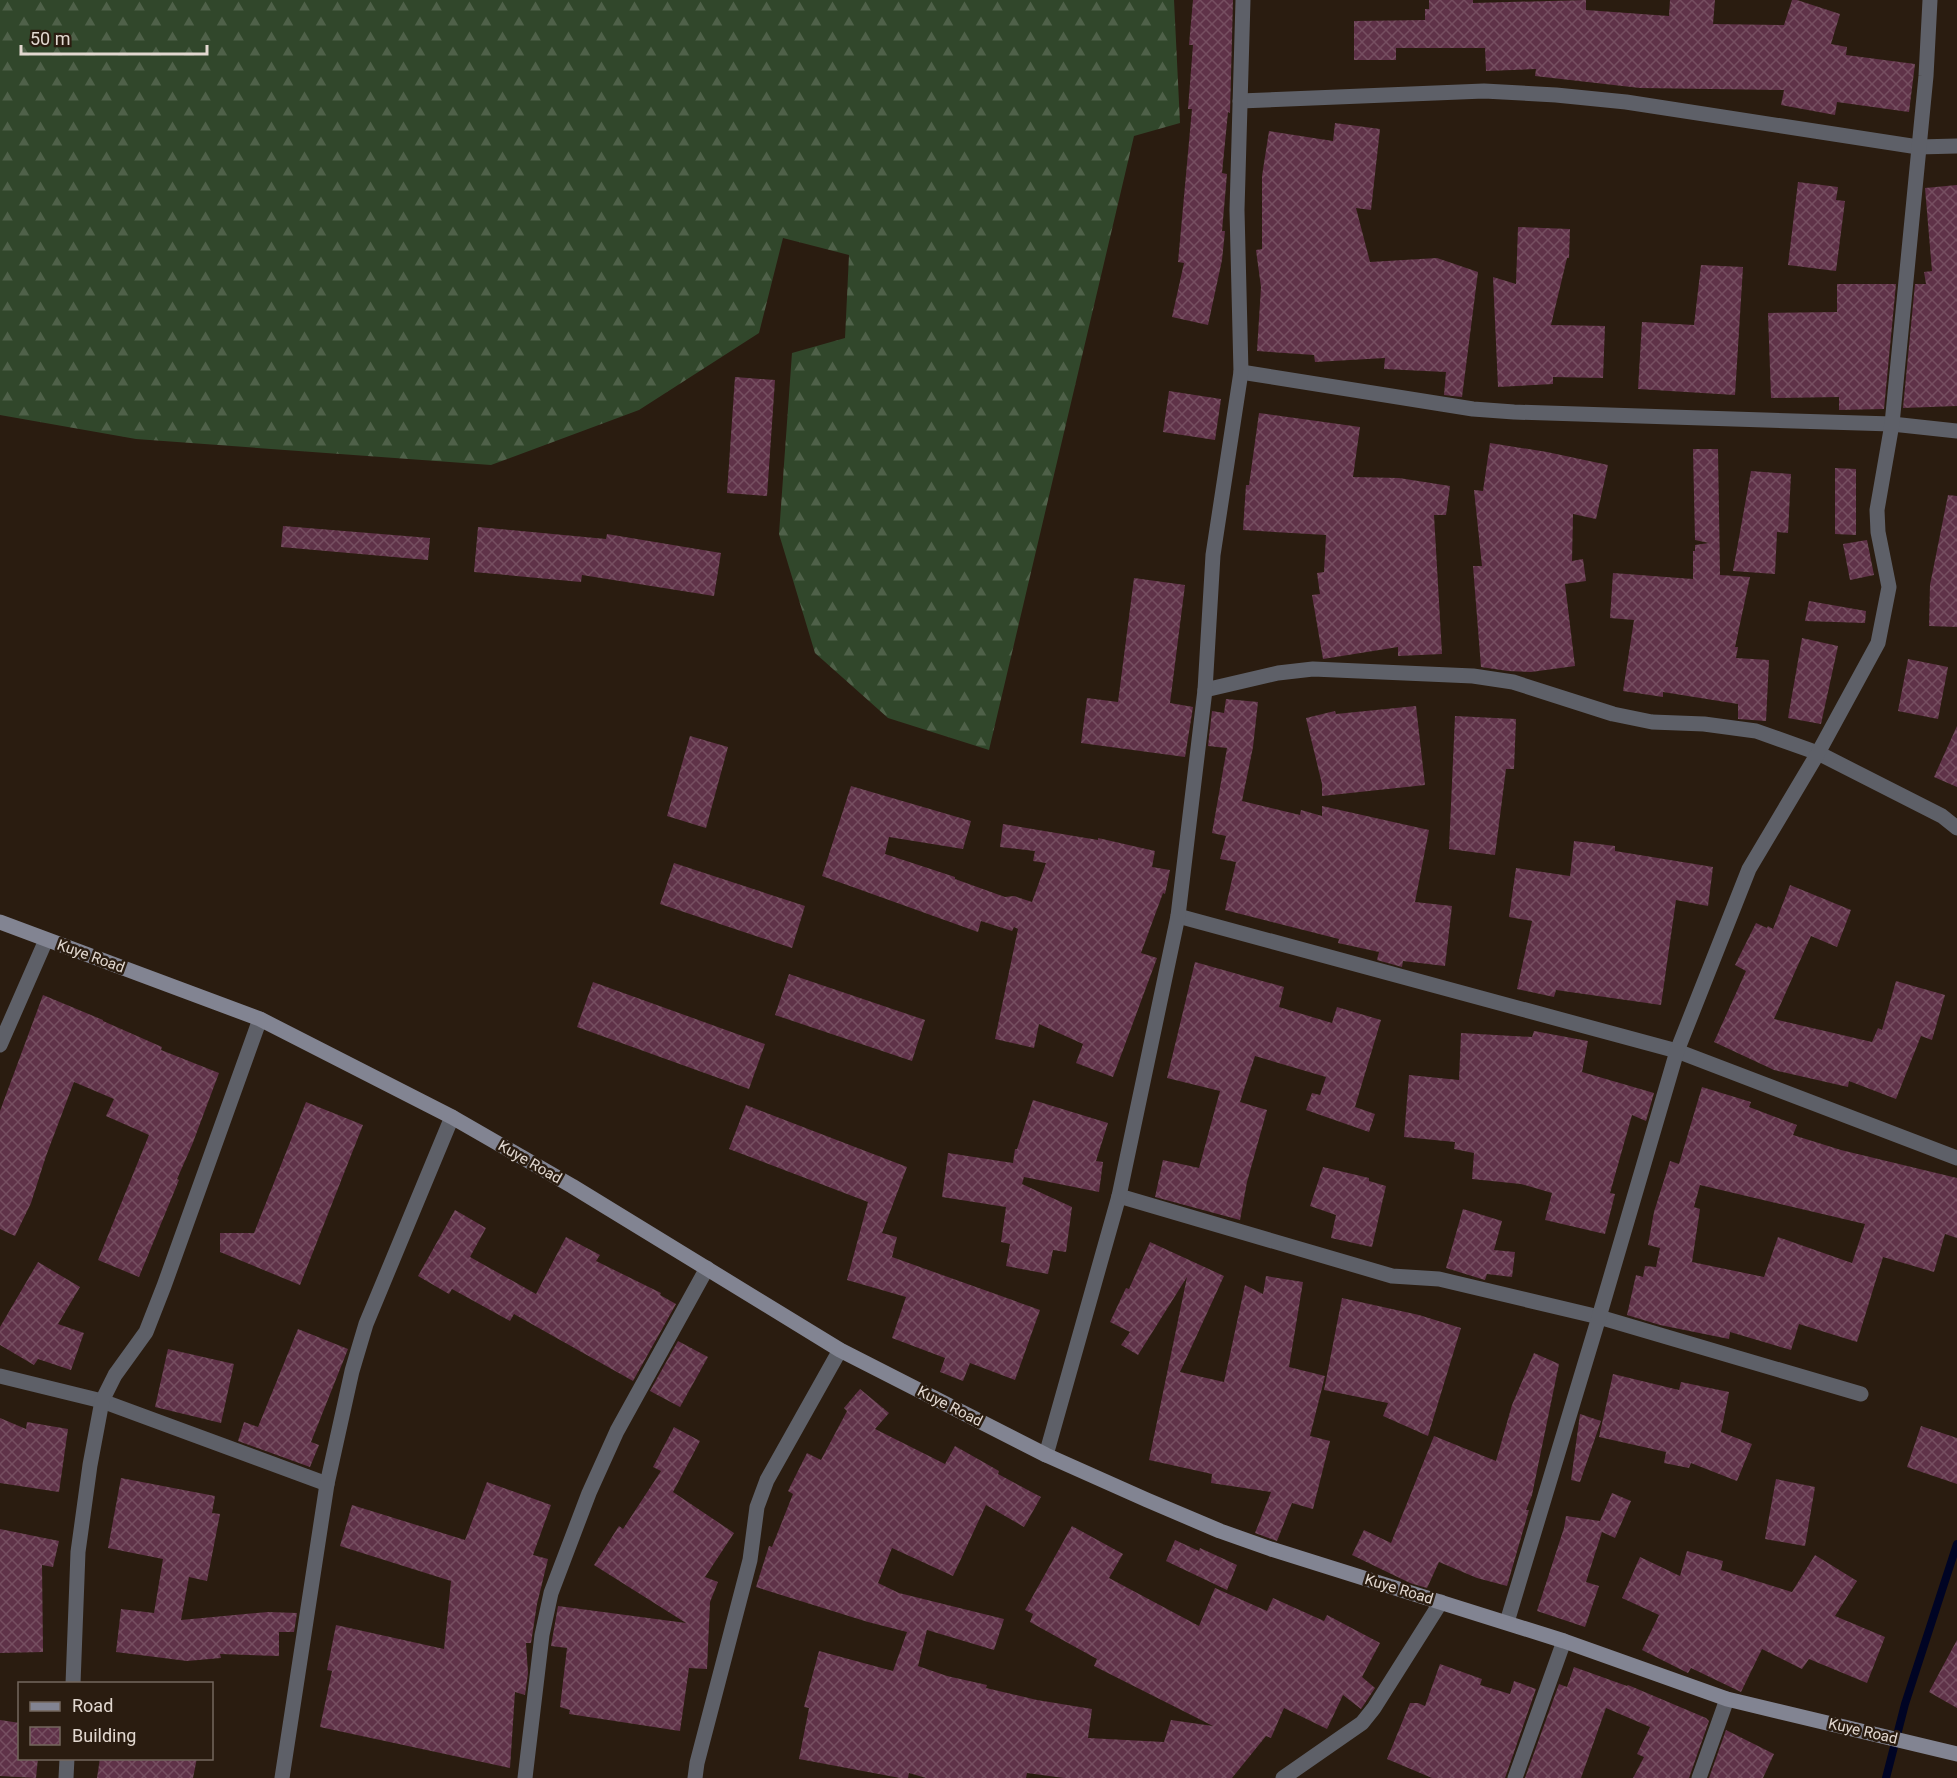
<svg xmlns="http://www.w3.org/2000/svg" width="1957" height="1778" font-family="Roboto,sans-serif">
<defs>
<pattern id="forest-firs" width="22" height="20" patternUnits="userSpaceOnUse" patternTransform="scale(1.5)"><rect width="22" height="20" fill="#31472b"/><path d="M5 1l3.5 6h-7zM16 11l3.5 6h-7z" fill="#4f6149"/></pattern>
<pattern id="building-cross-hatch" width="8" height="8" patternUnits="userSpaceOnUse" patternTransform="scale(1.5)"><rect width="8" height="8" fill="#5f3248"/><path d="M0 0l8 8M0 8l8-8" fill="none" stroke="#764f61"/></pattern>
</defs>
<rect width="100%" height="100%" fill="#2a1c10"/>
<!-- forest -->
<path fill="url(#forest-firs)" d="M0,0h1174l6,123 -46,13 -145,614 -101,-32 -73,-65 -36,-119 13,-181 53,-15 4,-83 -66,-17 -24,95 -120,77 -148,55 -355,-26 -136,-24z"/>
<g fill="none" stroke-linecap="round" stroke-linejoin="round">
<!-- stream -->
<path stroke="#000424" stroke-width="8" d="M1886,1778l19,-74 52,-160"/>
</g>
<!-- building -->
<g fill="url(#building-cross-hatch)" fill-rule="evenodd">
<path d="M1193,0h40l-3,113 -2,-1 -6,61 5,1 -5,57h3l-3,29 -14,65 -36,-8 12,-54 -6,-1 14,-153h-4l5,-64h-4z"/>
<path d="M1429,0h44v3l113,-3v10l83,6 1,-16h45l-2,24 71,1 8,-25h5l43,14 -9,30 16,3 -1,8 69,9 -6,48 -72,-10 -2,13 -54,-10 3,-15 -144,-2 -105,-12 1,-7 -50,2 -1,-23h-89v12h-42v-39l71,-1v-11h4z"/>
<path d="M1335,123l45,6 -9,81 -15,-2 14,54 67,-4 41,14 -16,125 -18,-2 2,-23 -62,-3 1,-11 -70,4 -1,-7 -57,-4 4,-64 -5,-37 6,-1v-73l7,-45 64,10z"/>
<path d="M1798,182l40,5 -2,13 9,1 -9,70 -48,-6z"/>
<path d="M1957,185v221l-54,2 12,-124h11l-2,-12 8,-1 -7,-83z"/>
<path d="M1518,227l52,2 -1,29h-2l-16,67 54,1 -2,52 -50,-1v7l-55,3 -5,-110 23,7z"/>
<path d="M1701,265l42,2 -8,128 -97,-6 4,-67 52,3z"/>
<path d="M1837,284h59l-12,125 -45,1v-13l-68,1 -3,-85 69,-1z"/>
<path d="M735,377l40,3 -8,116 -40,-3z"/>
<path d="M1169,391l52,8 -6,41 -52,-8z"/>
<path d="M1259,413l101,14 -7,50 46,1 51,8 -4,29h-12l8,139 -44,2v-9l-75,12 -11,-64 8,-1 -3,-21 7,-1 2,-37 -83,-5 3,-45h3z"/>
<path d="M1490,443l57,9 61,13 -12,54 -23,-5 -1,47 11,-2 3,22 -21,3 10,82 -44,6 -23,-1 -27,-4 -8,-101h9l-8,-76 9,1z"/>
<path d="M1693,449h25l2,126 30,2 -15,70h3l-2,11 33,2 -3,61 -28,-2v-15l-75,-12v5l-40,-6 11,-71 -24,-2 3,-45 80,6v-28h2v-6l14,-2 -14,-3z"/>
<path d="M1835,468l21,1v66l-21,-1z"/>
<path d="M1751,471l40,3 -3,59 -11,-1 -2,42 -42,-3z"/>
<path d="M1948,495l9,1v131l-28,-1 1,-41z"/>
<path d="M283,526l147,12 -2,22 -147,-13z"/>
<path d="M478,527l128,12 1,-5 114,19 -7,43 -132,-21 -1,7 -107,-10z"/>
<path d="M1867,540l7,35 -24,5 -7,-36z"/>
<path d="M1134,578l51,7 -15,118 23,4 -8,50 -104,-14 6,-45 31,4z"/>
<path d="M1809,601l57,10 -1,12 -60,-2z"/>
<path d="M1802,638l36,8 -17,78 -33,-6z"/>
<path d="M1908,659l40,8 -10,52 -40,-8z"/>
<path d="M1226,699l32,3 -5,45 -11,54 58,14 1,-5 21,6v-10l107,24 -14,72 37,4 -7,60 -42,-5 -1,6 -25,-7 2,-8 -41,-9 1,-4 -114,-29 11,-48 -16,-3 6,-23 -14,-3 15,-85 -19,-2 4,-35 12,2z"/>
<path d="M1416,706l9,79 -103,11v-12l-16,-66 29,-7 1,3z"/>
<path d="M1455,716l61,3 -2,50h-8l-11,86 -46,-6z"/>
<path d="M1957,726v61l-23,-10z"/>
<path d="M690,736l38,11 -22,81 -39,-12z"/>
<path d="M851,786l120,35 -8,28 -74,-12 -4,17 70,23v2l50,18 9,-1 18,6 14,-39 -13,-2 2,-10 -35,-4 3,-23 95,16v-2l57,13 -3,16 18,3 -5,24 -2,-1 -22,60 16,5 -44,119 -37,-14 7,-19 -44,-20 -5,24 -39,-9 23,-110 -4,-2 -2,4 -31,-10 -3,11 -156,-56z"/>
<path d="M1574,841l41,5v5l98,16 -5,39 -32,-6 -15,105 -105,-15 -2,7 -37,-8 15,-68 -23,-4 7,-49 54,8z"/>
<path d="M674,863l131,43 -13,42 -132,-44z"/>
<path d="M1790,885l61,25 -14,37 -26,-11 -37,83 98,23 6,-14 4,2 14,-49 49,14 -13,45 -11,-4 -25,63 -47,-18 -1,6 -74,-17 -60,-28 32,-71 -11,-6 21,-42 11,5 1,-2 5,3z"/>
<path d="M1195,962l89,25 -5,20 53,16 5,-16 44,13 -26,87 20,7 -6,18 -63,-22 6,-17 8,2 6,-18 -71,-21 -15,46 27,8 -20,72 -7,38 -85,-23 8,-37 36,8 21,-77 -53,-13z"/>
<path d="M789,974l136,46 -13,41 -137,-46z"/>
<path d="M593,982l172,62 -16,45 -172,-62z"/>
<path d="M43,995l60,25v1l59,26 -1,3 58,23 -27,72 -15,34 2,1 -40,97 -41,-17 51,-125 -43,-19 8,-17 -40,-17 -28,74 -15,47 -16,33 -15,-7v-118z"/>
<path d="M1534,1031l54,10 -6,31 72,21 -8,28 -14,-6 -22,78 5,1 -10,40 -60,-14 7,-27 -31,-9 -49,-5 2,-26 -20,-4 1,-7 -51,-5 5,-62 50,5 2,-47 71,4z"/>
<path d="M1702,1087l49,15 -2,5 48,18 -4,10 48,15 116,28v60l-12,-4 -11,38 -51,-15 -26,85 -58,-18 -8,26 -61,-18 -1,7 -69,-14 -33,-10 9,-40 7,2 2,-11 11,1 4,-19 -12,-3 6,-33 16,-51 9,3zM1700,1185l165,39 -13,39 -74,-26 -14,40 -72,-15 8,-53 -6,-2z"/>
<path d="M1033,1100l75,23 -12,38 7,1 -4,30 -75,-15 -2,7 50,23 -6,45 -13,-2 -5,24 -42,-8 4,-22 -9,-2 5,-35 -64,-10 6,-44 65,10 2,-14h2z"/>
<path d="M306,1102l57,23 -63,160 -80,-33v-19h34z"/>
<path d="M746,1105l161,62 -25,66 15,4 -5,20 148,53 -25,70 -45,-17 -7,18 -23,-9 5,-14 -53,-20 14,-41 -59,-17 21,-78 -139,-53z"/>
<path d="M1323,1167l46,11v3l17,5 -14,61 -41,-9 5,-23 -26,-9z"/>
<path d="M1463,1209l39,12 -8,29 21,2 -3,25 -25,-3 -2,6 -39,-12z"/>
<path d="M455,1210l31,18 -16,29 66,37 30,-57 34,18 -4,6 65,32 -1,2 16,9 -43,77 -119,-67 -4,7 -58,-32 -3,5 -31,-18z"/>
<path d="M1150,1242l74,34 -44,96 44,10 21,-97 18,9 3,-18 37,6 -14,85 36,9 -15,60 20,5 -17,68 -21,-6 -15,38 -22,-8 16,-41 -60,-9 1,-9 -63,-14 38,-183 -49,78 -17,-10 9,-13 -20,-10 16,-34 3,1z"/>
<path d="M38,1262l42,25 -22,37 26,9 -13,37 -33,-11 -4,6 -34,-20v-18z"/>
<path d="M1342,1298l77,17 42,13 -33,108 -45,-20 5,-13 -64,-13z"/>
<path d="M298,1329l50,20 -37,93 8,3 -9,22 -72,-26 6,-19 14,5z"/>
<path d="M678,1341l30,16 -28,50 -30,-16z"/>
<path d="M168,1349l66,15 -13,59 -66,-16z"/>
<path d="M1534,1353l25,11 -27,131 -6,15h3l-22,76 -30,-8 -38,-16 -12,26 -17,-5 -58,-28 12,-25 27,13 43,-107 62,25 16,-56z"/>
<path d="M1613,1374l66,16 2,-8 48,10 -8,40 31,12 -15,37 -46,-18 -2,5 -25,-5 2,-11 -67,-15z"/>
<path d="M860,1389l29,24 -14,16 70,35 10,-18 44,25 -1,3 43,23 -17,30 -38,-22 -33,71 -61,-28 -14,35 21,10 105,26 -10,31 -67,-20 -9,36 29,10 40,9 -1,3 51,12 55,9 -4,29 76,4 7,-22 42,6 -119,-60 3,-7 -67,-37 3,-8 -8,-4 47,-84 51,28 -14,24 90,48 16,-38 52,23 6,-13 51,23 3,-6 53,28 -18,34 13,11 -14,21 -18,-14 -16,34 -43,-21 -13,30 -5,-2 -34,42h-168l-37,-5 -1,5h-100l-17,-5 -1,5h-8l-101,-19 10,-51 -5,-1 15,-56 74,20 14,-39 -39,-10 -112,-35 13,-41 3,1 21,-53 -5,-3 19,-38 14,7 26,-49 -3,-3z"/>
<path d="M1580,1414l21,7 -21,61 -9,-2z"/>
<path d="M0,1418l26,11 1,-7 41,7 -9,63 -59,-9z"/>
<path d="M1921,1426l36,12v46l-50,-17z"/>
<path d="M674,1427l26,14 -27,51 61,41 -29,44 13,5 -8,20 -3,67 -18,-1 -9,63 -111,-17 1,-4 -10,-3 7,-59 -16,-2 7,-40 128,17 -92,-58 25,-39 4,3 38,-58 -8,-4z"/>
<path d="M121,1478l94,18 -3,17 8,1 -13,67 -18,-4 -8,43 87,-8 29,1 -3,19h-15v24l-59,-2 1,4 -34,3 -71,-9 5,-43 33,4 9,-54 -55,-11z"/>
<path d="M1776,1479l39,8 -10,59 -40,-7z"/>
<path d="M487,1482l64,23 -18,50 15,4 -11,45 -6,39h-5l2,30 -3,22 -10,-3 -5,76 -190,-41 12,-56 -5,-1 9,-45 108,24 7,-68 -111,-35 12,-41 113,35z"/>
<path d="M1612,1493l19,8 -16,37 -13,-6 -16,50 13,4 -14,41 -48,-16 27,-83 2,-12 34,5z"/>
<path d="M0,1529l59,12 -6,26 -11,-2 1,87 -43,1z"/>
<path d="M1175,1540l24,11 1,-3 37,17 -10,25 -61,-29z"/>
<path d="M1687,1551l36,10 -2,9 71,22 23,-37 42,26 -22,35 50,21 -18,46 -58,-24 -7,10 -40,-20 -21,43 -50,-24 -3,5 -46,-23 17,-35 -37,-17 18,-41 40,19z"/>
<path d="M1957,1640v68l-28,-16z"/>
<path d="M1440,1664l42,15 -2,6 30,9 4,-13 22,8 -31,89h-73l-45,-19 23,-56h8l7,3z"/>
<path d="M1574,1667l53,19 1,-1 78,33 3,3 -20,57h-56l11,-21 -7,-3 13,-27 -44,-19 -25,70h-56l34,-94 8,3z"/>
<path d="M0,1720l20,3v35h18l-2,20 -36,-2z"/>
<path d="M1726,1730l48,24 -11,24h-54z"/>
<path d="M100,1758h97l-4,20h-96z"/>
</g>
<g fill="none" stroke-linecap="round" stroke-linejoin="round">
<!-- street -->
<g stroke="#5e6068" stroke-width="15">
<path d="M1240,101l244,-10 72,4 70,7 292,45 39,-1"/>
<path d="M1241,372l232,37 41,3 378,12 65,7"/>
<path d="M1205,690l73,-17 35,-4 160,7 40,6 100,32 39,8 52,2 52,7 62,22 124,63 15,12"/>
<path d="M1178,916l499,135 280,107"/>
<path d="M0,1045l46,-105"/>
<path d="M1119,1196l273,80 47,3 160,38 262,77"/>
<path d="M0,1376l102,25 225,83"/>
<path d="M1046,1455l73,-259 59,-280 27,-226 8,-135 28,-183 -4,-162 6,-210"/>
<path d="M1507,1622l92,-305 78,-266 72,-182 69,-116 60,-110 11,-56 -11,-55 -1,-22 15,-86 34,-348 4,-76"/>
<path d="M73,1684l5,-132 12,-87 12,-64 13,-26 31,-43 18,-46 96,-267"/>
<path d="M66,1778l1,-20"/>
<path d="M282,1778l45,-294 25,-113 14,-47 86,-207"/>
<path d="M525,1778l17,-143 9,-42 38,-100 28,-62 90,-163"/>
<path d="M695,1778l2,-15 53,-203 7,-53 10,-27 73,-130"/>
<path d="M1283,1778l79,-55 12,-15 67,-106"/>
<path d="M1515,1778l49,-137"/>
<path d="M1699,1778l28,-79"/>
</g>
<!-- secondary -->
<path stroke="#828492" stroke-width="15" d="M0,922l260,97 192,98 120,69 268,164 206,105 101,45 73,31 51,18 293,92 163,58 230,55"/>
</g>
<g text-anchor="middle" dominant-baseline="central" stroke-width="5" stroke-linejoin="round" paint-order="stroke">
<!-- street labels -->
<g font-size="15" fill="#e2d8d0" stroke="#2a1c10">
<text transform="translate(91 956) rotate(20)">Kuye Road</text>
<text transform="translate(530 1162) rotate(30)">Kuye Road</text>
<text transform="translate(950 1406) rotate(27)">Kuye Road</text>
<text transform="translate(1399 1589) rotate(17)">Kuye Road</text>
<text transform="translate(1863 1731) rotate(13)">Kuye Road</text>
</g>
</g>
<!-- legend -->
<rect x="18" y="1682" width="195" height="78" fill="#2a1c10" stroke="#74675d" stroke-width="1.5"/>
<rect x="30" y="1702" width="30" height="9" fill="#828492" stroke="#74675d" stroke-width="1.5"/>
<text x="72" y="1712" font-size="18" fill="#e2d8d0">Road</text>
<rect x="30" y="1727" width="30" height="18" fill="url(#building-cross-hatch)" stroke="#74675d" stroke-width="1.5"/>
<text x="72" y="1742" font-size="18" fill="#e2d8d0">Building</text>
<!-- scale -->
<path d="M21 45v9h186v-9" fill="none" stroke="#e2d8d0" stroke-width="3"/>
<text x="30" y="45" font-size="18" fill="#e2d8d0" stroke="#2a1c10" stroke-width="4.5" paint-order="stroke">50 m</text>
</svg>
